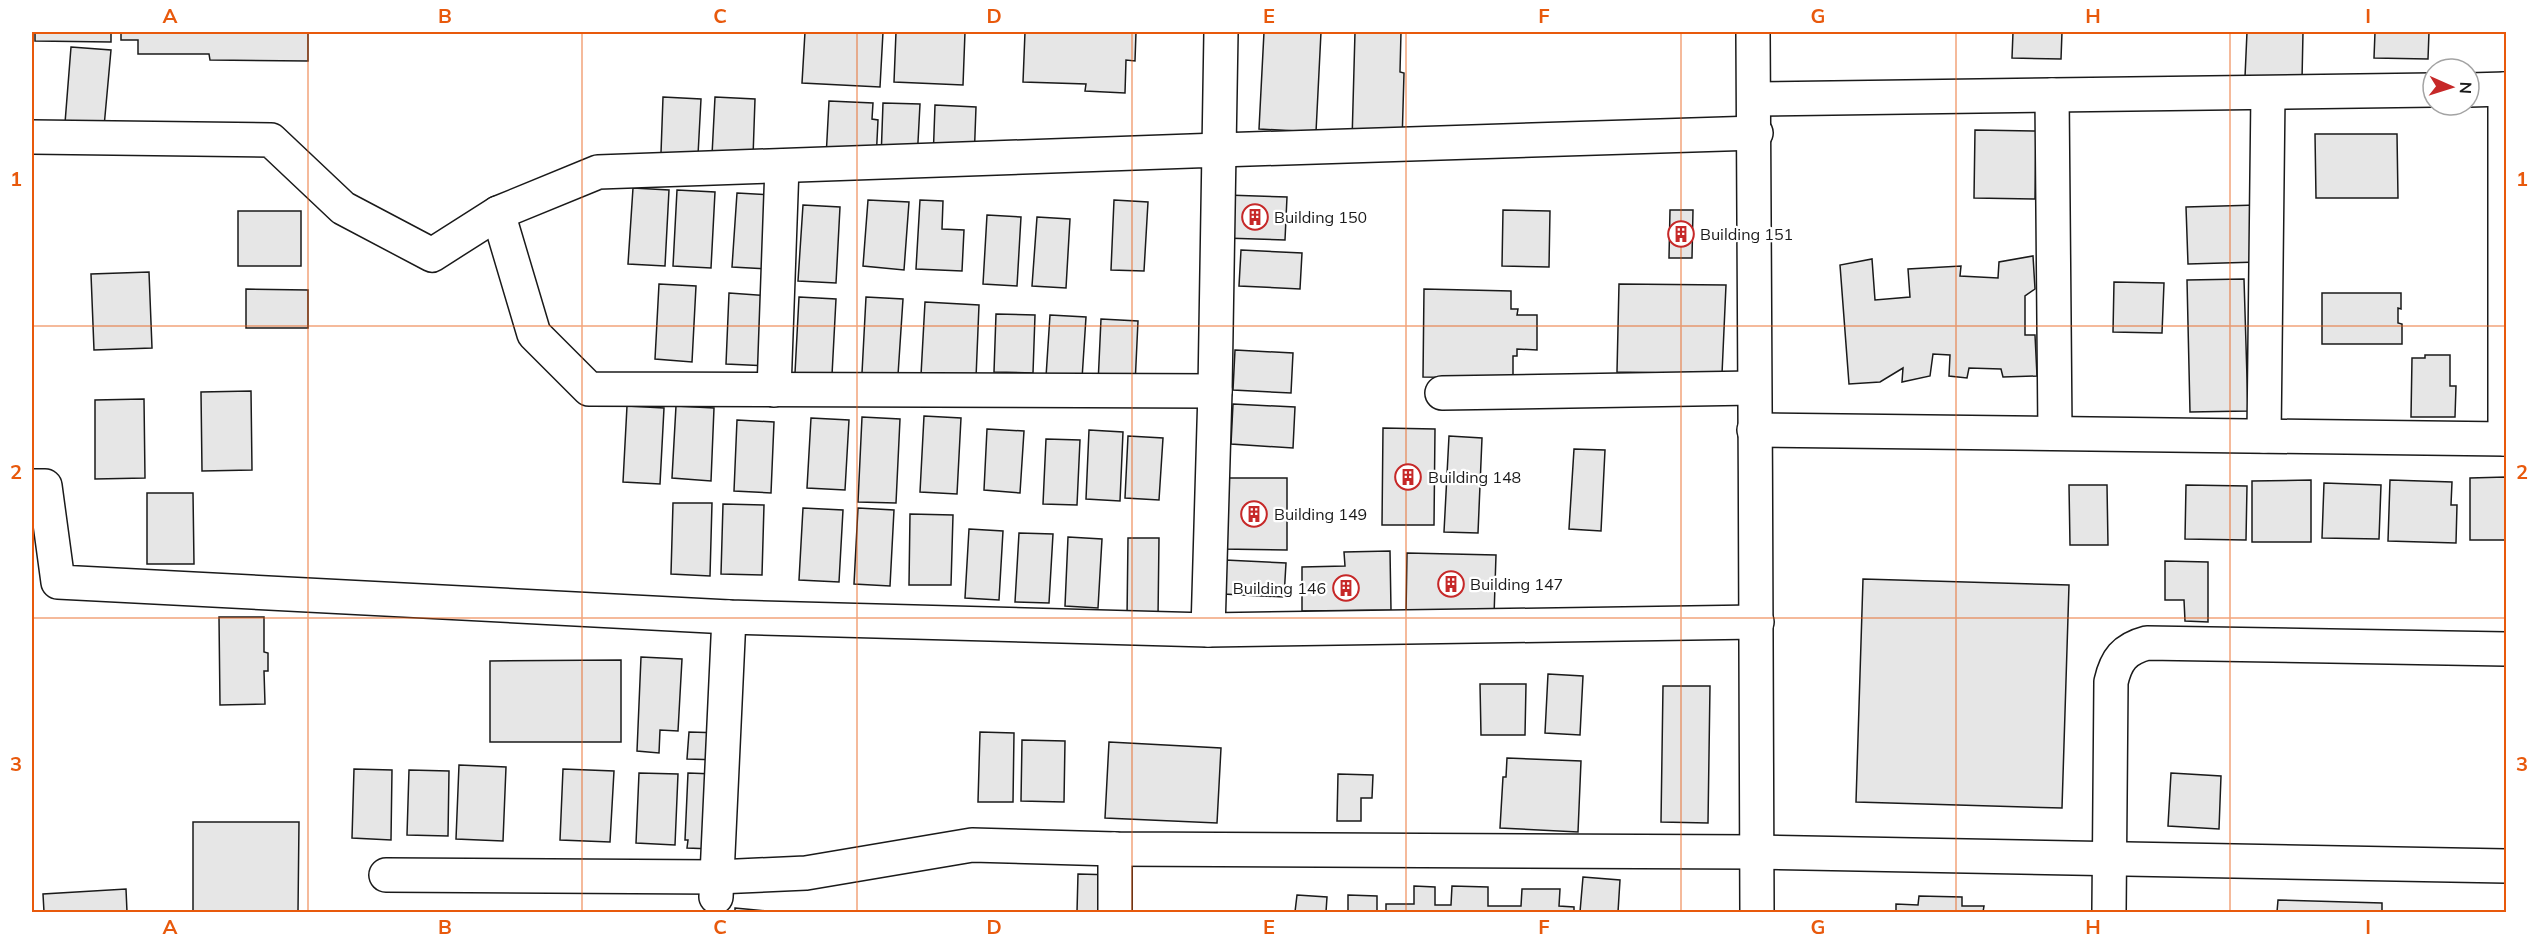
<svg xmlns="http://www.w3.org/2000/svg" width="2538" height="944" font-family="Mulish,sans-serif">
<rect width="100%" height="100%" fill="#fff"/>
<!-- building -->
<g fill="#e6e6e6" stroke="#1a1a1a" stroke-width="1.5">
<path d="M35,32h76v10l-76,-1z"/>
<path d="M121,32h187v29l-98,-1 -1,-6h-71v-14h-17z"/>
<path d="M805,32h78l-3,55 -78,-4z"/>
<path d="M896,32h69l-2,53 -69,-3z"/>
<path d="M1025,32h111l-1,29 -9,-1 -1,33 -40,-2 1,-7 -63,-2z"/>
<path d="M1264,32h57l-5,100 -57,-3z"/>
<path d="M1355,32h46l-1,40 4,1 -2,70 -50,-2z"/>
<path d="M2013,32h49l-1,27 -49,-1z"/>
<path d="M2247,32h56l-1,48 -57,-3z"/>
<path d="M2375,32h54l-1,27 -54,-1z"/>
<path d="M71,47l40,3 -7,77 -39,-4z"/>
<path d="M663,97l38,2 -3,56 -37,-2z"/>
<path d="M715,97l40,2 -2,58 -41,-2z"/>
<path d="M829,101l44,2 -1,16 6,1 -2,41 -50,-3z"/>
<path d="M883,103l37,1 -3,57 -36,-2z"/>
<path d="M935,105l41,2 -2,55 -41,-1z"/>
<path d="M1975,130l61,1 -1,68 -61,-1z"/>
<path d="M2315,134h82l1,64h-82z"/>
<path d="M633,188l36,2 -4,76 -37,-2z"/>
<path d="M677,190l38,2 -4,76 -38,-2z"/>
<path d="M737,193l37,2 -4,74 -38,-2z"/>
<path d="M1226,195l61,2 -2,43 -61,-2z"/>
<path d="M868,200l41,2 -5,68 -41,-4z"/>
<path d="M920,200l23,1 -1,28 22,1 -2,41 -46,-2z"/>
<path d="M1114,200l34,2 -4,69 -33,-1z"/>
<path d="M803,205l37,2 -4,76 -38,-2z"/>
<path d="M2257,205l1,57 -70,2 -2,-57z"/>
<path d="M1503,210l47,1 -1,56 -47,-1z"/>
<path d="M1670,210h23l-1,48h-23z"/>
<rect x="238" y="211" width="63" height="55"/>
<path d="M987,215l34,2 -4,69 -34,-2z"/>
<path d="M1037,217l33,2 -4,69 -34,-2z"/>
<path d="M1241,250l61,3 -2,36 -61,-3z"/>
<path d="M2033,256l2,33 -10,7v39h10l2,41 -34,1 -2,-8 -32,-1 -2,10 -18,-2 1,-21 -17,-1 -3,22 -28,6 1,-14 -23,14 -31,2 -9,-119 32,-6 3,41 35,-3 -2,-28 53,-3 -1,10 38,2 1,-16z"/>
<path d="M149,272l3,76 -58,2 -3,-76z"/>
<path d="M2244,279l4,132 -58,1 -3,-132z"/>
<path d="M2114,282l50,1 -2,50 -49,-1z"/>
<path d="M659,284l37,2 -4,76 -37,-3z"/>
<path d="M1619,284l107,1 -4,89 -105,-2z"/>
<path d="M246,289l62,1v38h-62z"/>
<path d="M1424,289l87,2v18h7l-1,6h20v35l-20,-1v7h-4v22l-90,-1z"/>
<path d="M729,293l42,3 -4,70 -41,-2z"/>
<path d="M2322,293h79v16l-3,-1v15l4,1v20h-80z"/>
<path d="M799,297l37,2 -4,76 -37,-2z"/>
<path d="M866,297l37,2 -5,76 -36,-2z"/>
<path d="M925,302l54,3 -3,73 -55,-3z"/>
<path d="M996,314l39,1 -2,58 -39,-1z"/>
<path d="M1050,315l36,2 -4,62 -36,-2z"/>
<path d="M1101,319l37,2 -3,64 -37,-1z"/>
<path d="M1235,350l58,3 -2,40 -58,-3z"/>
<path d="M2425,355h25v31h6l-1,31h-44l1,-59h13z"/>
<path d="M251,391l1,79 -50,1 -1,-79z"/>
<path d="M144,399l1,79 -50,1v-79z"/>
<path d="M1233,404l62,3 -2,41 -62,-4z"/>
<path d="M627,406l37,2 -4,76 -37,-2z"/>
<path d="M676,406l38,2 -3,73 -39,-3z"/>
<path d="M924,416l37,2 -4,76 -37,-2z"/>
<path d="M862,417l38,2 -4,84 -38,-1z"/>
<path d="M811,418l38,2 -4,70 -38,-2z"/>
<path d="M737,420l37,2 -3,71 -37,-2z"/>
<path d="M1383,428l52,1 -1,96h-52z"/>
<path d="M987,429l37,2 -4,62 -36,-3z"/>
<path d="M1089,430l34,2 -3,69 -34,-2z"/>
<path d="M1128,436l35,2 -4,62 -34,-2z"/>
<path d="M1449,436l33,2 -4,95 -34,-1z"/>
<path d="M1046,439l34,1 -3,65 -34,-1z"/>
<path d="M1574,449l31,1 -4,81 -32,-2z"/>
<path d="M2506,477v63h-36v-62z"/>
<path d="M1220,478h67v72l-67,-1z"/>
<path d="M2311,480v62h-59v-61z"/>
<path d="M2390,480l62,2 -1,23h6l-1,38 -68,-2z"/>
<path d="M2324,483l57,2 -2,54 -57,-1z"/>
<path d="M2069,485h38l1,60h-38z"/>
<path d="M2186,485l61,1 -1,54 -61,-1z"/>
<path d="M147,493h46l1,71h-47z"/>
<path d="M673,503h39l-2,73 -39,-2z"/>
<path d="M723,504l41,1 -2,70 -41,-1z"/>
<path d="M803,508l40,2 -4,72 -40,-2z"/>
<path d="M858,508l36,2 -4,76 -36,-2z"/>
<path d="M910,514l43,1 -2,70h-42z"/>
<path d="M969,529l34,2 -4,69 -34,-2z"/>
<path d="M1019,533l34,1 -4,69 -34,-1z"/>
<path d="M1068,537l34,2 -4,69 -33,-2z"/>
<path d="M1128,538h31l-1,80h-31z"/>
<path d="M1390,551l1,59 -89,1v-44l43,-1 -1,-14z"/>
<path d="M1407,553l89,2 -2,61 -88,-2z"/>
<path d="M1225,560l61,3 -2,34 -61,-3z"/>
<path d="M2165,561l43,1v60l-23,-1 -1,-21h-19z"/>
<path d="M1863,579l206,6 -7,223 -206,-6z"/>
<path d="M219,617h45v35l4,1v18h-4l1,33 -45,1z"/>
<path d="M641,657l41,2 -4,72 -18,-1 -1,23 -22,-2z"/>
<path d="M621,660v82h-131v-81z"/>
<path d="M1548,674l35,2 -3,59 -35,-2z"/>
<path d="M1480,684h46l-1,51h-44z"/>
<path d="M1663,686h47l-2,137 -47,-1z"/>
<path d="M689,732l34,1 -2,27 -34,-1z"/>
<path d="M980,732l34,1 -1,69h-35z"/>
<path d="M1022,740l43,1 -1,61 -43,-1z"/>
<path d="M1109,742l112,6 -4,75 -112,-5z"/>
<path d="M1507,758l74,3 -3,71 -78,-4 3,-51h3z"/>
<path d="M459,765l47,2 -3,74 -47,-2z"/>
<path d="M354,769l38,1 -1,70 -39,-2z"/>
<path d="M563,769l51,2 -4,71 -50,-2z"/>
<path d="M409,770l40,1 -1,65 -41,-1z"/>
<path d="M639,773l39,1 -3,71 -39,-2z"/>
<path d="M688,773l26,1 -2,75 -25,-1 1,-8h-3z"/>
<path d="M2171,773l50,3 -2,53 -51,-3z"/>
<path d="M1338,774l35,1 -1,23h-11v23h-24z"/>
<path d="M193,822h106l-1,90h-105z"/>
<path d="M1078,874l36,1 -1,37h-36z"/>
<path d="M1583,877l37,3 -2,32h-38z"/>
<path d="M1414,886l21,1v18h16l1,-19 36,1v19h33l1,-17h38l-1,17 15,1v5h-188v-8h28z"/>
<path d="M126,889l1,23h-83l-1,-18z"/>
<path d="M1297,895l30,2 -1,15h-31z"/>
<path d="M1348,895l29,1v16h-29z"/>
<path d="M1919,896l43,1v9h22l-1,6h-87v-8l22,1z"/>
<path d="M2278,900l104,3v9h-105z"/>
<path d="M735,908l43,4h-43z"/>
</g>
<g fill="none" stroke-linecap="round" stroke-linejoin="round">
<!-- minor casing -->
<g stroke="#1a1a1a" stroke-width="36">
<g id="minor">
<path d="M1221,32l-2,118 537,-17"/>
<path d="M1753,32c2,293 3,587 4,880"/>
<path d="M2505,89v350"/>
<path d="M2469,90l37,-1"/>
<path d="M2052,95l3,338"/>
<path d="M1754,99l679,-9"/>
<path d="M32,137l239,3 72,68 89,47 66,-42 100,-41 621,-22 -4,241 -7,239 549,-8"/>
<path d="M498,213l36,121 55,55 626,2"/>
<path d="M774,390l8,-224"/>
<path d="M1442,393l312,-5"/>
<path d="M1754,430l752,9"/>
<path d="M2264,436l4,-343"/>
<path d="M32,486h13l13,96 671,35 479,13"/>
<path d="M1115,849v63"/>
<path d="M386,875l331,2 89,-4 166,-28 143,4 642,3 749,14"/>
<path d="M716,897l13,-280"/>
<path d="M2109,912l2,-230c5,-22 13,-33 36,-39l359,6"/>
</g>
</g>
<!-- minor -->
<use href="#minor" stroke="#fff" stroke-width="33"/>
</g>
<!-- grid -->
<path fill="none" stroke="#e8590c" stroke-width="1.5" stroke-opacity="0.55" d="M308,32v880M582,32v880M857,32v880M1132,32v880M1406,32v880M1681,32v880M1956,32v880M2230,32v880M32,326h2474M32,618h2474"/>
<!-- icons -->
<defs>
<g id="building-ring" transform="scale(1.35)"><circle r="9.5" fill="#fff" stroke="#c62828" stroke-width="1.5"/><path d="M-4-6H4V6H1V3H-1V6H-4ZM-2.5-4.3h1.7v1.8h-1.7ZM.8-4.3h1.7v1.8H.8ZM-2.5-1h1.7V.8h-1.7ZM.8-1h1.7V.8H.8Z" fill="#c62828"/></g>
</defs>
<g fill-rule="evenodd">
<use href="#building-ring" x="1255" y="217"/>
<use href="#building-ring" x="1681" y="234"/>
<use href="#building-ring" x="1408" y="477"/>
<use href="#building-ring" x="1254" y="514"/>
<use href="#building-ring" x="1451" y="584"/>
<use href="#building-ring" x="1346" y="588"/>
</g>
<g text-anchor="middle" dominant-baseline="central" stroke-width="4.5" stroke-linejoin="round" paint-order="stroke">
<!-- poi labels -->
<g font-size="16" fill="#1a1a1a" stroke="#fff" text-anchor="start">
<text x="1274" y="217">Building 150</text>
<text x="1700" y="234">Building 151</text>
<text x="1428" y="477">Building 148</text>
<text x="1274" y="514">Building 149</text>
<text x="1470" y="584">Building 147</text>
<text x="1326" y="588" text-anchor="end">Building 146</text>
</g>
</g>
<!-- border -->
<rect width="2538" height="944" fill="none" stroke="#ffffff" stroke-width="66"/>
<!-- north arrow -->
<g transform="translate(2451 87) rotate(93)"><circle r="28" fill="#ffffff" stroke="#a3a3a3" stroke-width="1.5"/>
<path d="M0-4.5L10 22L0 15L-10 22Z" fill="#c62828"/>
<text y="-9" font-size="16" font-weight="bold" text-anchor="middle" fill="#1a1a1a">N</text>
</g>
<rect x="33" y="33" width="2472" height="878" fill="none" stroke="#e8590c" stroke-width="2"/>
<g font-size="20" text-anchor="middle" font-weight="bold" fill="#e8590c">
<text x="170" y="23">A</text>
<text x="445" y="23">B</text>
<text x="720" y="23">C</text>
<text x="994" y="23">D</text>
<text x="1269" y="23">E</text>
<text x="1544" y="23">F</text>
<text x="1818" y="23">G</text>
<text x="2093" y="23">H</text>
<text x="2368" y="23">I</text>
<text x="16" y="186">1</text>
<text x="2522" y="186">1</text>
<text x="16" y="479">2</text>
<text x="2522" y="479">2</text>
<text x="16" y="771">3</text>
<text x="2522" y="771">3</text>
<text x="170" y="934">A</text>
<text x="445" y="934">B</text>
<text x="720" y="934">C</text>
<text x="994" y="934">D</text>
<text x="1269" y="934">E</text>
<text x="1544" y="934">F</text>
<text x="1818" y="934">G</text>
<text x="2093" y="934">H</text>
<text x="2368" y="934">I</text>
</g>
</svg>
